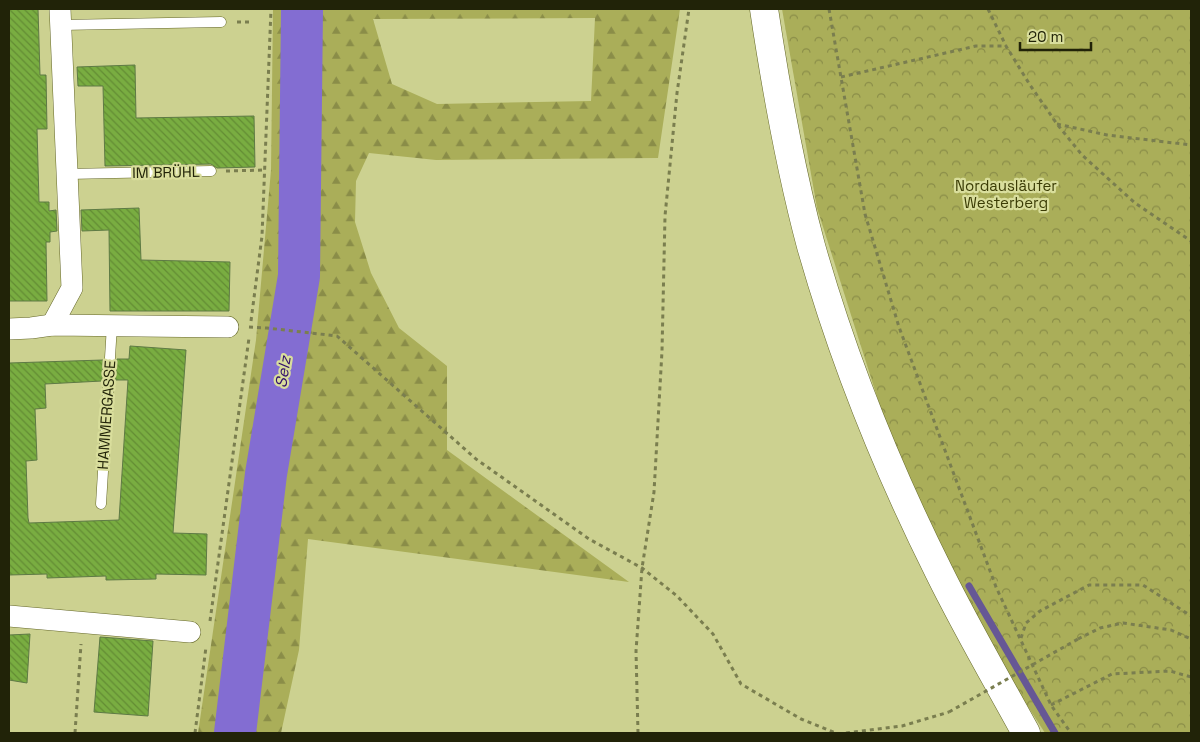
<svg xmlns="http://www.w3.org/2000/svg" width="1200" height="742" font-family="'Space Grotesk',sans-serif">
<defs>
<pattern id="forest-firs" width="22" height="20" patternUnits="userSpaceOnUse" patternTransform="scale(1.25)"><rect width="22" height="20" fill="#aaae59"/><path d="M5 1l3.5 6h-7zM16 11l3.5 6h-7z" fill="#8a8d48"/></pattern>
<pattern id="park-crowns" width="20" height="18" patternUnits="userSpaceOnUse" patternTransform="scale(1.25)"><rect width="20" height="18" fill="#aaae59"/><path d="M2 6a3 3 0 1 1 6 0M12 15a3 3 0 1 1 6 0" fill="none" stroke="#8a8d48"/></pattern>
<pattern id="building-back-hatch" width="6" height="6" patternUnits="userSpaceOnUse" patternTransform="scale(1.25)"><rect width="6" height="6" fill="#79ad41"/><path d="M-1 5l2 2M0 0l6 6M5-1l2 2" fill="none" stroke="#638c34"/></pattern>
</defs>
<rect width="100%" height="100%" fill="#ccd190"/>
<!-- forest -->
<path fill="url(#forest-firs)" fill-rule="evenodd" d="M273,9h407l-22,149 -222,2 -67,-7 -13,28 -1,41 16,51 28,55 48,38v84l182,132 -321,-43 -9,111 -18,83h-83l58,-393 15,-170zM595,18l-4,83 -154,3 -45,-20 -19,-65z"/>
<!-- park -->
<path fill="url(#park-crowns)" d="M782,9h409v724h-146l-46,-71 -49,-96 -64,-141 -69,-217z"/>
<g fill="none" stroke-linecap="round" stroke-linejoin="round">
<!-- stream -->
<path stroke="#665795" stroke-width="7" d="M969,586l86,147"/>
<!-- river -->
<path stroke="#836dd2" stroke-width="42" d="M235,733l31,-259 33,-198 3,-267"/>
</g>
<!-- building -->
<g fill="url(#building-back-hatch)" stroke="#5e7a45">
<path d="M9,9h29l2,66h6l1,54h-10l2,73h10v9l7,-1 1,21 -7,1v10h-4l1,59h-38z"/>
<path d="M135,65l1,53 118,-2 1,51 -38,1 -6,-4 -106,2 -2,-80h-25l-1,-19z"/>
<path d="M139,208l2,52 89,2 -1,49h-119l-1,-81 -27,1 -1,-21z"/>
<path d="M130,346l56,4 -13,183 34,1 -1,41 -50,-1v5l-50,1v-4l-59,2v-4l-38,1v-212l94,-3 -1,21 -57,3 1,24 -11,1 2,51 -11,1 2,57 1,5 90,-3 9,-140h-13l2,-21h12z"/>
<path d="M30,634l-3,49 -18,-3v-45z"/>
<path d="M100,637l53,4 -5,75 -54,-4z"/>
</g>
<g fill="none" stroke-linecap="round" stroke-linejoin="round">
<!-- lane casing -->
<g stroke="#646728" stroke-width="11">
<g id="lane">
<path d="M61,25l160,-3"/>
<path d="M68,174l143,-3"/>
<path d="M101,504l11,-179"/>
</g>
</g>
<!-- street casing -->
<g stroke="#646728" stroke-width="22">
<g id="street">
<path d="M52,325l20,-37 -12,-279"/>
<path d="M9,329l22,-1 21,-3 176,2"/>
<path d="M9,616l181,16"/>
</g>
</g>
<!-- secondary casing -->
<g stroke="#646728" stroke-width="29">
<path id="secondary" d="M764,9c12,80 26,159 47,237 31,109 77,224 128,326 27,55 58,108 87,161"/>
</g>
<!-- path -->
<g stroke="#7a7e4f" stroke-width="3" stroke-dasharray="4 4" stroke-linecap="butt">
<path d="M829,9l36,205 34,113 97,260 55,118 20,28"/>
<path d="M988,9l18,37 24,39 27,39 25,31 53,48 56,38"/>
<path d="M237,22h14"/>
<path d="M841,77l135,-31h30"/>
<path d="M1057,124l50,11 84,10"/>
<path d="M226,171l39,-1"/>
<path d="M251,321l11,-85 9,-227"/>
<path d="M249,327l18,1 70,8 139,123 113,80 53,29 35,28 36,38 28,50 60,35 35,14"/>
<path d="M210,621l39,-283"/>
<path d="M1021,638l5,-15 14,-12 49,-26h54l48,31"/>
<path d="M1078,639l22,-11 23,-5 48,7 20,9"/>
<path d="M1051,705l61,-31 58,-3 21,6"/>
<path d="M75,733l6,-89"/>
<path d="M195,733l11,-86"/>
<path d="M638,733l-2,-82 6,-83 12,-76 8,-141 3,-135 12,-123 12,-84"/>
<path d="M846,733l56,-7 47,-14"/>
</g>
<!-- lane -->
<use href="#lane" stroke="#fff" stroke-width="10"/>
<!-- street -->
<use href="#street" stroke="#fff" stroke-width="21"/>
<!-- secondary -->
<use href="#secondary" stroke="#fff" stroke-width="28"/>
<!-- path-bridge -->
<path stroke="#7a7e4f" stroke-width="3" stroke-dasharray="4 4" stroke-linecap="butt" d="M949,712l129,-73"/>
</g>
<g text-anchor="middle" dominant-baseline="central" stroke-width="4.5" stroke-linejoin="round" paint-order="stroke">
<!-- street labels -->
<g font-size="15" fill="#212308" stroke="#d9de9c">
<text transform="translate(166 172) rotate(-1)">IM BRÜHL</text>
<text transform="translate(106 415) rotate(-86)">HAMMERGASSE</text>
</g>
<!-- park labels -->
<g font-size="15" fill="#3b3c05" stroke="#d9de9c">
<text x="1006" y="185">Nordausläufer<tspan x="1006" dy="17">Westerberg</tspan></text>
</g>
<!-- water labels -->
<g font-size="16" font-style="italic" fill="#310f6c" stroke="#d9de9c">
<text transform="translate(283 372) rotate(-81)">Selz</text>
</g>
</g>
<!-- border -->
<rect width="1200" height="742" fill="none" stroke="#212308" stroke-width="20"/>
<!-- scale -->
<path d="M1020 42v8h71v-8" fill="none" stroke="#212308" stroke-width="2.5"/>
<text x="1028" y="42" font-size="15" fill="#212308" stroke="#d9de9c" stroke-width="4" paint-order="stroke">20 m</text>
</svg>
